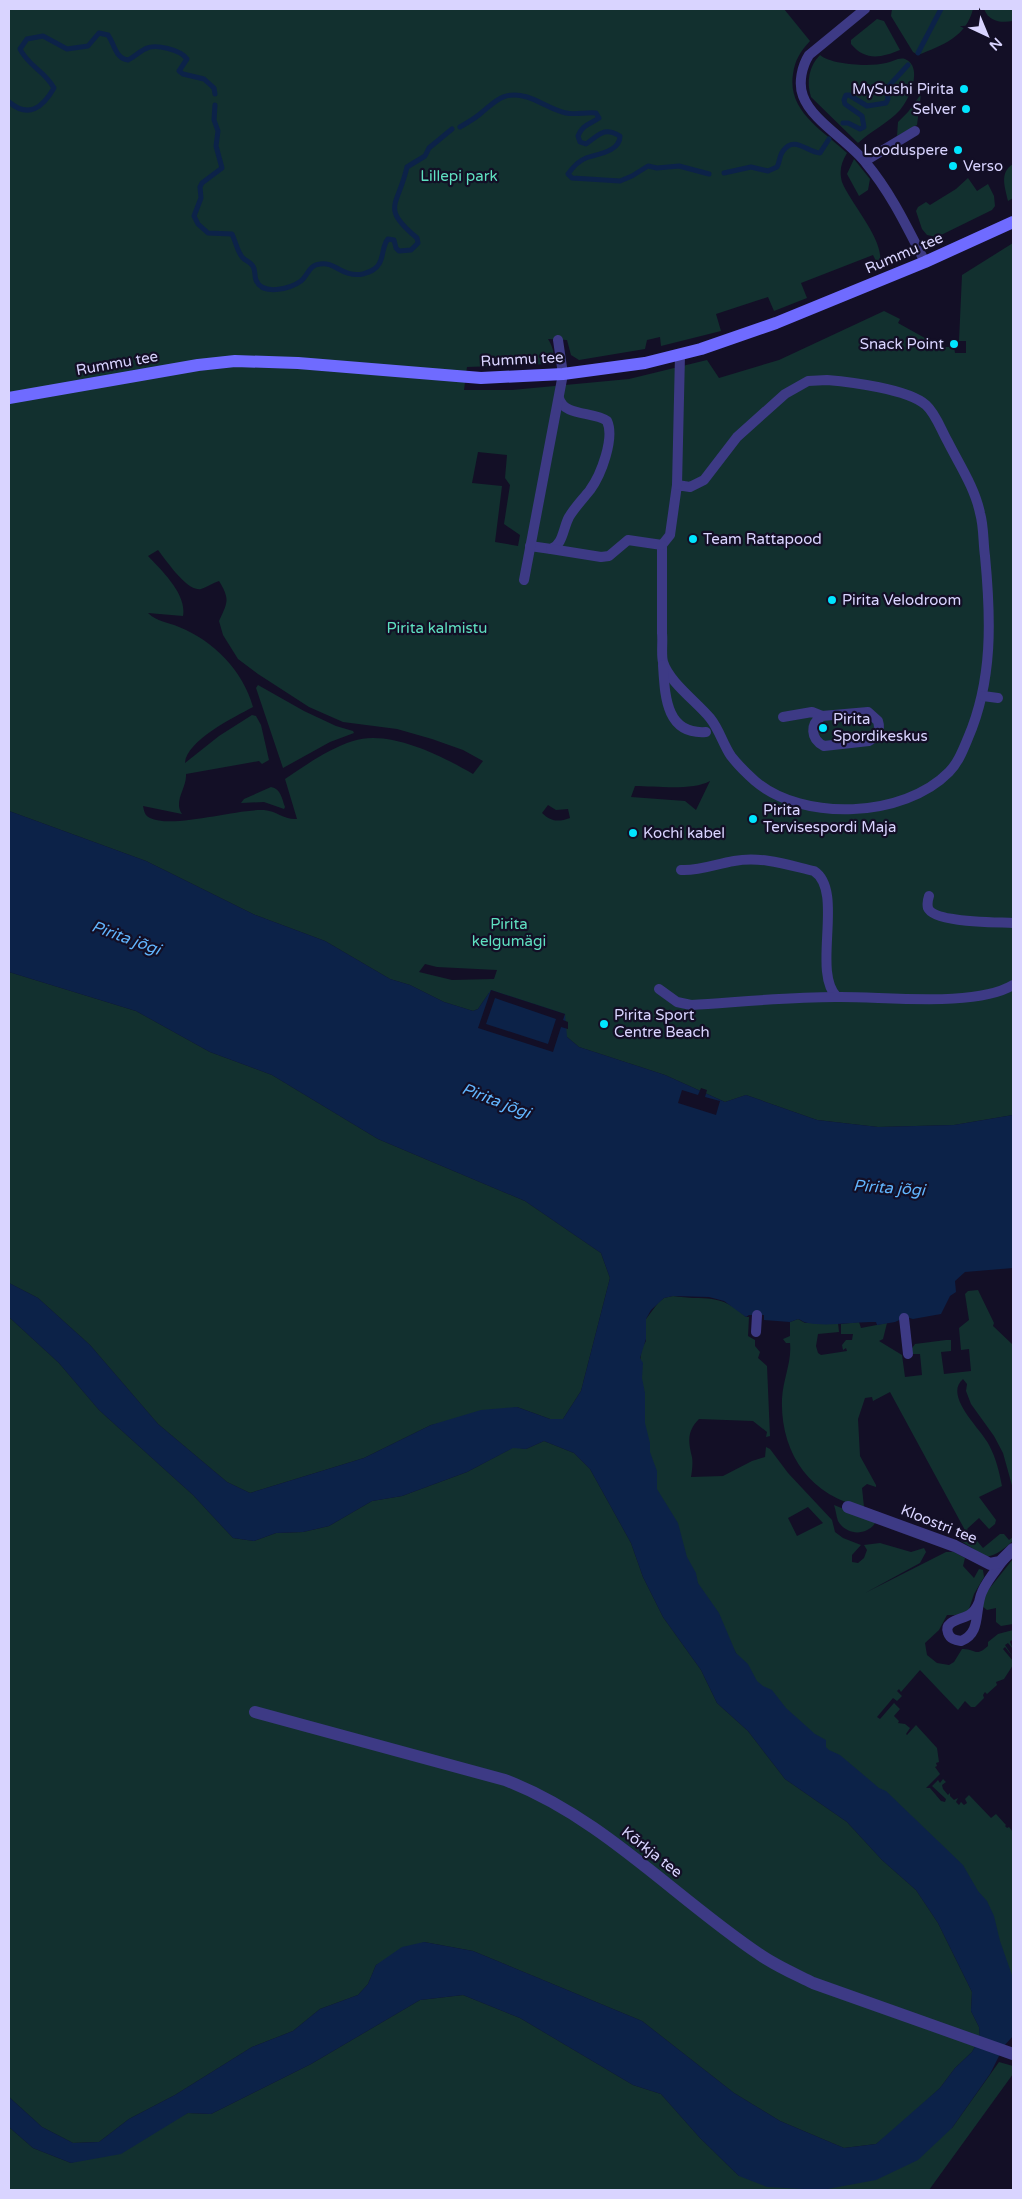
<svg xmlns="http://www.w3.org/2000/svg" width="1022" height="2199" font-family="'Varela Round',sans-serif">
<rect width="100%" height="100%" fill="#130f26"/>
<!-- green -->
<g fill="#12302f" fill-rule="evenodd">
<path d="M9,9h775l26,32c-10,11 -15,19 -17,33 -6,38 31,57 54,79 -6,10 -8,18 -5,29 8,20 41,57 38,78l-3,3 -4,-8 -72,28 6,15 -33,13 -6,-14 -52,17 5,17 -60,15 -1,-9 -13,3 -2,9 -66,11 -8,-5 -4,-15 -19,-1c5,8 9,18 0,25l-81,3 -3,23h48l117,-11 78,-19 12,18 60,-18 105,-49 16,8 -2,4 43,24h13l1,6h11v-12h-7l3,-66 51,-32v872l-59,10 -76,2 -61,-7 -71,-25 -21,7 -60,-27 -86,-28 -12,-10 -78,-44 -11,16 -5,2 -29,-9 -34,-17 -20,-6 -65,-38 -72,-27 -107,-53 -137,-50zM478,452l29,3 -2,23 5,7 -6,39 16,11 -2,11 -23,-4 7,-56 -30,-3zM158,550c8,10 29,42 43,39 6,-2 12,-6 18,-8 11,18 9,21 0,40l4,14 15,24 20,15 51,33 34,15 54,7 35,10 31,11 20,11 -10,13c-31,-18 -84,-45 -120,-33 -25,8 -47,24 -68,38l12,40c-13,1 -20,-8 -33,-9 -29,-1 -91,19 -114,8 -5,-2 -6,-7 -7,-12l39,8c-9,-13 5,-26 4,-40l73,-13 3,3 7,-4 -8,-35 -5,-9 -4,-1 -33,21 -34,27c1,-22 49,-46 68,-56 -10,-36 -39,-66 -74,-80 -11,-5 -22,-5 -31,-14l35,3c4,-22 -21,-45 -35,-60zM710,781l-14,29 -11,-9 -54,-4 4,-11c21,0 57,5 75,-5zM548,805l8,5 12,-1 2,9c-11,4 -19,4 -28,-5zM425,964l12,3 60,3 -3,9 -42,1 -33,-8z"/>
<path d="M892,9h81c-7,28 -30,36 -55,46l-5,-3 -22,-36z"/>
<path d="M984,9h29v12c-12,2 -24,1 -29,-12z"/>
<path d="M877,19l7,2 16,29c-19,8 -35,11 -49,-6v-4z"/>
<path d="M820,55c12,10 50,12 66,8 6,-1 13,-6 19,-4 19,8 4,41 -5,51 -12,13 -29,21 -42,33l-47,-46c-5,-15 -2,-31 9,-42z"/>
<path d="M921,94l-4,31 -20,11 1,-14 10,-10z"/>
<path d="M854,159l16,20 -2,11 -9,6 -12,-22z"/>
<path d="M1013,164v34l-5,3c-3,-14 -9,-28 5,-37z"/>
<path d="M968,178l9,13 11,-7 6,12 1,10 -3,4 -55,27 -10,-2 -5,-6 -6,-18 2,-4 8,-5 4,3 26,-16z"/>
<path d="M258,685l46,26 32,15 17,5 1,2 -24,9 -47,26 -27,-80z"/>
<path d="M271,787c10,2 11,12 14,20l-1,2 -20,-7 -23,1 3,-4z"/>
<path d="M9,972l127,39 74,41 62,23 106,64 147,62 76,52 9,25 -29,113 -18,28h-13l-33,-12 -86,18 -67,33 -114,35 -23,-11 -69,-58 -68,-79 -52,-47 -29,-15z"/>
<path d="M978,1290l16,33 -1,3 20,19v144l-10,-36 -9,-17 -23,-32 -5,-13 1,-7 -4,-5c-20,17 18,50 26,66 7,13 10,26 13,41l-23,11 17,23 -1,4 -6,5 -10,-11 -12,11 16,19 17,-14h4l5,6 4,-3v4c-8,7 -16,14 -27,16l-25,-16 -1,-2 6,-7 -76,-140 -17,9 -1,-4 -7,1 -7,21 2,37 16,29v2l-9,-3 -5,4 2,19c-54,-10 -84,-55 -82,-108 1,-20 10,-37 8,-56h-4l-3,-4 7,-3v-14l8,-3 7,4h33l1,9 -21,2 -2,12 2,7 3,2 26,-4 -1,-3 -3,2 -1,-5 4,-5h6l1,-6h-12v-10l18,-2 2,6 26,-5 -4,16 -4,2 23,14 3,22 17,-2 -2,-21h-10v-3l5,-7 31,-4h5v11l-10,1 3,22 27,-3 -2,-22 -8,1 -2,-22 10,-8 -4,-26 3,-3z"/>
<path d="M673,1296c32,5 47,-4 73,21h3l-1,19 7,4v6l5,6 -2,6 9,8 3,70 -4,1 1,-5 -14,-11 -54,-2c-12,12 -11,23 -7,38 1,6 0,14 -1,20l32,-1 29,-15 13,-4 1,-10 4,2 18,24 44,47 3,12 8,6 18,7 -9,10v7l6,1 6,-5 3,-8 -3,-5 16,-2 31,9 13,-4 2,4 -6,11 -55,30 81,-41h8l11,6 -2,8 11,12 5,-9 4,1 1,7 -10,17 -6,18 -13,3h-8l-8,15 -14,13 2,12 10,8 12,2 5,-3 8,-13c13,-1 13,9 26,-3v-4l10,-8 15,-4v12l-2,-2 -1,2 3,7 -5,-6 -3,2 8,12 -8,-10 -2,2 10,12v4l-9,14 -8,3 1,3 -10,9 -2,-2 -2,3 1,3 -9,9h-4l-6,-6 -7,9 -38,-40 -19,22 -2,-3 -2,2 5,5 -5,5 -4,-3 -16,19 3,2 14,-16 6,6 -6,7 5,5 -1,2 7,1 5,4 -4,6 1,1 9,-10 21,23 2,14 -3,1 1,3 -2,1 5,7 -14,14h4l11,13 4,1 1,-3 -14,-13 6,-6 2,3 3,-4 3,3 -4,3 1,4 5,6 2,-2v3l4,4 4,-2 -2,4 3,3 2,-3 3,3 3,-2 -2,-4 4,-4 22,23 5,-4 10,11 -1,1 2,2 2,-1 4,5v150l-100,-151 -165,-157 -42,-73 -55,-117 -14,-104 5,-32 4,-7v-22l12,-16 6,-5zM808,1507l15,16 -26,13 -9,-18z"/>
<path d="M9,1317l50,46 40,47 94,85 40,43 21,3 22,-8 27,-1 26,-6 43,-25 30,-5 65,-24 47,-25 12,2 18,-8 30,12 16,16 41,74 12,34 20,40 38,53 16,33 31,28 37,48 62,43 35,38 34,30 22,33 34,69 -1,19 8,16 1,11 -8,14 -17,16 -15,20 -47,43 -17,13 -32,4 -64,-27 -46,-28 -92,-72 -169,-70 -49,-9 -48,23 -8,19 -10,11 -38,14 -27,22 -41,16 -77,48 -46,24 -30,23 -26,1 -31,-16 -33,-30z"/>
<path d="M834,1505l42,17c-9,14 -29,14 -38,-1 -2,-5 -2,-11 -4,-16z"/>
<path d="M1013,1559v65l-12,2 -5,-4v-14l-9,2 -5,-4 3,-12z"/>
<path d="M463,1995l57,23 113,67 28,9 39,44 39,38 213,-48 47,-66 14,4v8l-84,116h-920v-63l24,21 38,15 117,-50 23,1 100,-50 109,-64z"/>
</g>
<!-- water -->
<path fill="#0c2248" d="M9,811l137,50 107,53 72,27 65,38 20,6 34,17 29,9 5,-2 13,-19 74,24 2,23 12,10 86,28 60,27 21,-7 71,25 61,7 76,-2 59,-10v153l-48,4 -10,9 1,11 -6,4 -9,18 -28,5 -7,-2 -11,5 -18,3 -1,-3c-22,-1 -45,5 -68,1 -4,0 -6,-3 -10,-4l-8,3 -26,-2v-5h-15l-3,2 -22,-16 -15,-4 -36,-1 -9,2 -13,12 -5,9v20l-6,19 3,5 -1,15 3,15v30l5,20v9l7,19v18l21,34 9,34 9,16 2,10 21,30 17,40 12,11 9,17 6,5 9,4 14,18 29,26 11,6v7l3,3 11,5 39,33 7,3 77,74 15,26 9,10 7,15 6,25 13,37v58l-9,10 -14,28 -38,54 -34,32 -42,20 -54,10 -55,-3 -28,-11 -39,-38 -39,-44 -28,-9 -113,-67 -57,-23 -43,5 -109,64 -100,50 -23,-1 -67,41 -50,9 -38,-15 -24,-21v-30l33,30 31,16 26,-1 30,-23 46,-24 77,-48 41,-16 27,-22 38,-14 10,-11 8,-19 26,-18 22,-5 49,9 169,70 92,72 46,28 64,27 32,-4 64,-56 15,-20 17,-16 8,-14 -1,-11 -8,-16 1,-19 -34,-69 -22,-33 -34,-30 -35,-38 -62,-43 -37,-48 -31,-28 -16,-33 -38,-53 -20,-40 -12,-34 -41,-74 -16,-16 -30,-12 -18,8 -13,-1 -46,24 -65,24 -30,5 -43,25 -26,6 -27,1 -22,8 -21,-3 -40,-43 -94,-85 -40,-47 -50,-46v-34l29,15 52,47 68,79 69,58 23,11 114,-35 67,-33 50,-15 36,-3 33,12h13l18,-28 29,-113 -9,-25 -76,-52 -147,-62 -106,-64 -62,-23 -74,-41 -127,-39z"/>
<!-- pier -->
<g fill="#130f26" fill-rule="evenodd">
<path d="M491,990l74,24 -2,6 5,2v7l-7,-2 -8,25 -75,-24zM495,998l61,21 -8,25 -62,-20z"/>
<path d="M701,1088l6,2 -2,7 15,4 -4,14 -38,-12 4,-13 16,5z"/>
</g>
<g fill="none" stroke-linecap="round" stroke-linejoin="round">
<!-- stream -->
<g stroke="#0c2248" stroke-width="5">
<path d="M918,53l23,-44"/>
<path d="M9,102c20,17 34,5 45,-14 -10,-18 -25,-21 -34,-39l7,-10 16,-3 24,13 21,-3 11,-13 9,2c7,10 7,23 20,25 6,-3 11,-8 17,-11 10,-6 36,1 42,10l-8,12 4,3 21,5 10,9 1,6"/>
<path d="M215,105l-1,15 4,11 -2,15 6,22 -20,15 -2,4 1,11 -7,18 4,8 10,9 24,1c4,8 5,18 11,24 3,3 7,4 9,7 4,4 2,10 4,15 6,16 34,9 45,1 7,-6 8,-16 19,-17 15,-3 22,14 43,10 6,-2 13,-4 16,-10 5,-8 3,-18 9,-25l6,1 2,8 3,3 12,-1 7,-7 -1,-5c-37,-31 -19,-31 -10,-71l18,-11 4,-8 23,-19"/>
<path d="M843,123h5l12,6 4,-2 -2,-11 -17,-12 -1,-4 2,-5h3l18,11 19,-3 2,-4 -2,-10 22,-24"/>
<path d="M460,127c7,-4 14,-8 20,-13 15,-12 23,-24 47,-17 13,4 25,13 39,16 9,2 20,-1 30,0l3,5c-10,7 -16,6 -21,18l2,6 6,2c13,-9 18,-18 34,-8 0,16 -23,18 -34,22 -8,3 -13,9 -18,16l4,4 48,3 12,-5 16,-10 9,2 22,-2 30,8"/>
<path d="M724,173l27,-6 17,4 9,-4c3,-5 2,-11 6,-16 11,-16 24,1 37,2l9,-14"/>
</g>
<!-- service -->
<g stroke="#3d3a85" stroke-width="10">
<path d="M865,9l-56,46c-7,11 -11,28 -6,41 9,25 46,45 63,67 25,30 41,64 59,99"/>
<path d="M865,161l50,-30"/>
<path d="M827,380c24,2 81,9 99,25 10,9 15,25 22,37 11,22 27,46 32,71 4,14 3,29 5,43 6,63 8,124 -17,182 -5,12 -10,25 -19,34 -45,46 -146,50 -194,9 -9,-8 -17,-16 -24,-25 -8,-12 -12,-27 -21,-38 -13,-16 -41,-36 -47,-56 -2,-8 0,-20 -1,-29 0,-29 0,-59 0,-88l8,-10 7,-50 13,2 14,-7 33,-43 48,-43 23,-13z"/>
<path d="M677,485l3,-130"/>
<path d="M530,546l21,3c12,-4 12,-21 18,-32 6,-10 14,-18 21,-27 11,-15 25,-52 17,-69 -13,-10 -43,-4 -48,-23"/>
<path d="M551,549l50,8 8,-1 19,-16 34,5"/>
<path d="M524,580l39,-206 -5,-34"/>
<path d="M663,665c2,29 2,70 43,67"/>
<path d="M983,696l15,2"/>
<path d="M783,717l29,-5 10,4 46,-4 10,9c3,9 -2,16 -9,20l-45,5c-14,-7 -14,-22 -2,-30"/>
<path d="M681,870c19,1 35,-6 53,-9 28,-5 54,4 80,10 31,20 -3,101 23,126"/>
<path d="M929,896c-1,3 -2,8 -1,12 6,15 70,14 85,15"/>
<path d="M659,989l18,13 14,3c48,-3 97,-8 145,-8 46,-1 139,11 177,-12"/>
<path d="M904,1318l4,36"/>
<path d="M756,1332l1,-17"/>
<path d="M979,1602c-2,5 -5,10 -10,13 -6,4 -26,6 -21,18 2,6 7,7 13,8 21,-8 13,-31 21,-49 5,-12 15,-23 22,-33"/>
</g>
<!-- minor -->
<g stroke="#3d3a85" stroke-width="12">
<path d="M848,1507l107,39 35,18 10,-2 13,-13"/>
<path d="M255,1712l250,68c97,37 169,117 254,174 17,12 36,20 54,29l200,71"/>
</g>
<!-- secondary -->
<path stroke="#6f6bff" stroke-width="12" d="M9,398l189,-33 37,-4 63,2 183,15 82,-4 82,-11 56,-14 75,-26 149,-61 88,-40"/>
</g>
<!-- markers -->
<g fill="#00e5ff" stroke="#130f26" stroke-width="2">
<circle cx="964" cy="89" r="5"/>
<circle cx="966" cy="109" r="5"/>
<circle cx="958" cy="150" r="5"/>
<circle cx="953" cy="166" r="5"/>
<circle cx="954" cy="344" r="5"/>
<circle cx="693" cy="539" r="5"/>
<circle cx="832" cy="600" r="5"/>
<circle cx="823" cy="728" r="5"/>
<circle cx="753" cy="819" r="5"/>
<circle cx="633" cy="833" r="5"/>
<circle cx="604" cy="1024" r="5"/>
</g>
<g text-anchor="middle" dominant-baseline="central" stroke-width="4.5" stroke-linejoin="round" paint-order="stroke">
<!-- poi labels -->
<g font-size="15" fill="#d9d4ff" stroke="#130f26" text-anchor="start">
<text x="954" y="89" text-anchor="end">MySushi Pirita</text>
<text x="956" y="109" text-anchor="end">Selver</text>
<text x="948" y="150" text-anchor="end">Looduspere</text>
<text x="963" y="166">Verso</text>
<text x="944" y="344" text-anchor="end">Snack Point</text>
<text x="703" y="539">Team Rattapood</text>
<text x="842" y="600">Pirita Velodroom</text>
<text x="833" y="719">Pirita<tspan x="833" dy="17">Spordikeskus</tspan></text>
<text x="763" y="810">Pirita<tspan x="763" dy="17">Tervisespordi Maja</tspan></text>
<text x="643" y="833">Kochi kabel</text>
<text x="614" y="1015">Pirita Sport<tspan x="614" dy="17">Centre Beach</tspan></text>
</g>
<!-- park labels -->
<g font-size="15" fill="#5fe0c0" stroke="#130f26">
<text x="459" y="176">Lillepi park</text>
<text x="437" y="628">Pirita kalmistu</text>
<text x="509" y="924">Pirita<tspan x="509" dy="17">kelgumägi</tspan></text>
</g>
<!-- street labels -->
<g font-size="15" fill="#d9d4ff" stroke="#130f26">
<text transform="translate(904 253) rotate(-23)">Rummu tee</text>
<text transform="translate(522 359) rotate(-3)">Rummu tee</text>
<text transform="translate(117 363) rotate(-10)">Rummu tee</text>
<text transform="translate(939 1524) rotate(22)">Kloostri tee</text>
<text transform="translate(652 1852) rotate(38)">Kõrkja tee</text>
</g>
<!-- water labels -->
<g font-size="16" font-style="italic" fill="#62b6ff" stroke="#130f26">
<text transform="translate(126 938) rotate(20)">Pirita jõgi</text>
<text transform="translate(496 1101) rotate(21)">Pirita jõgi</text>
<text transform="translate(889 1188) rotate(4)">Pirita jõgi</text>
</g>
</g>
<!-- border -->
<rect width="1022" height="2199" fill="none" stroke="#d9d4ff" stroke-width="20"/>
<!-- north arrow -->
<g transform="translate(987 35) rotate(136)" stroke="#130f26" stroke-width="4" paint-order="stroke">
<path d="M0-4L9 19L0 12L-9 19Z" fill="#d9d4ff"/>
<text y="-8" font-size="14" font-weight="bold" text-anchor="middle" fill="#d9d4ff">N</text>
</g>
</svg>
